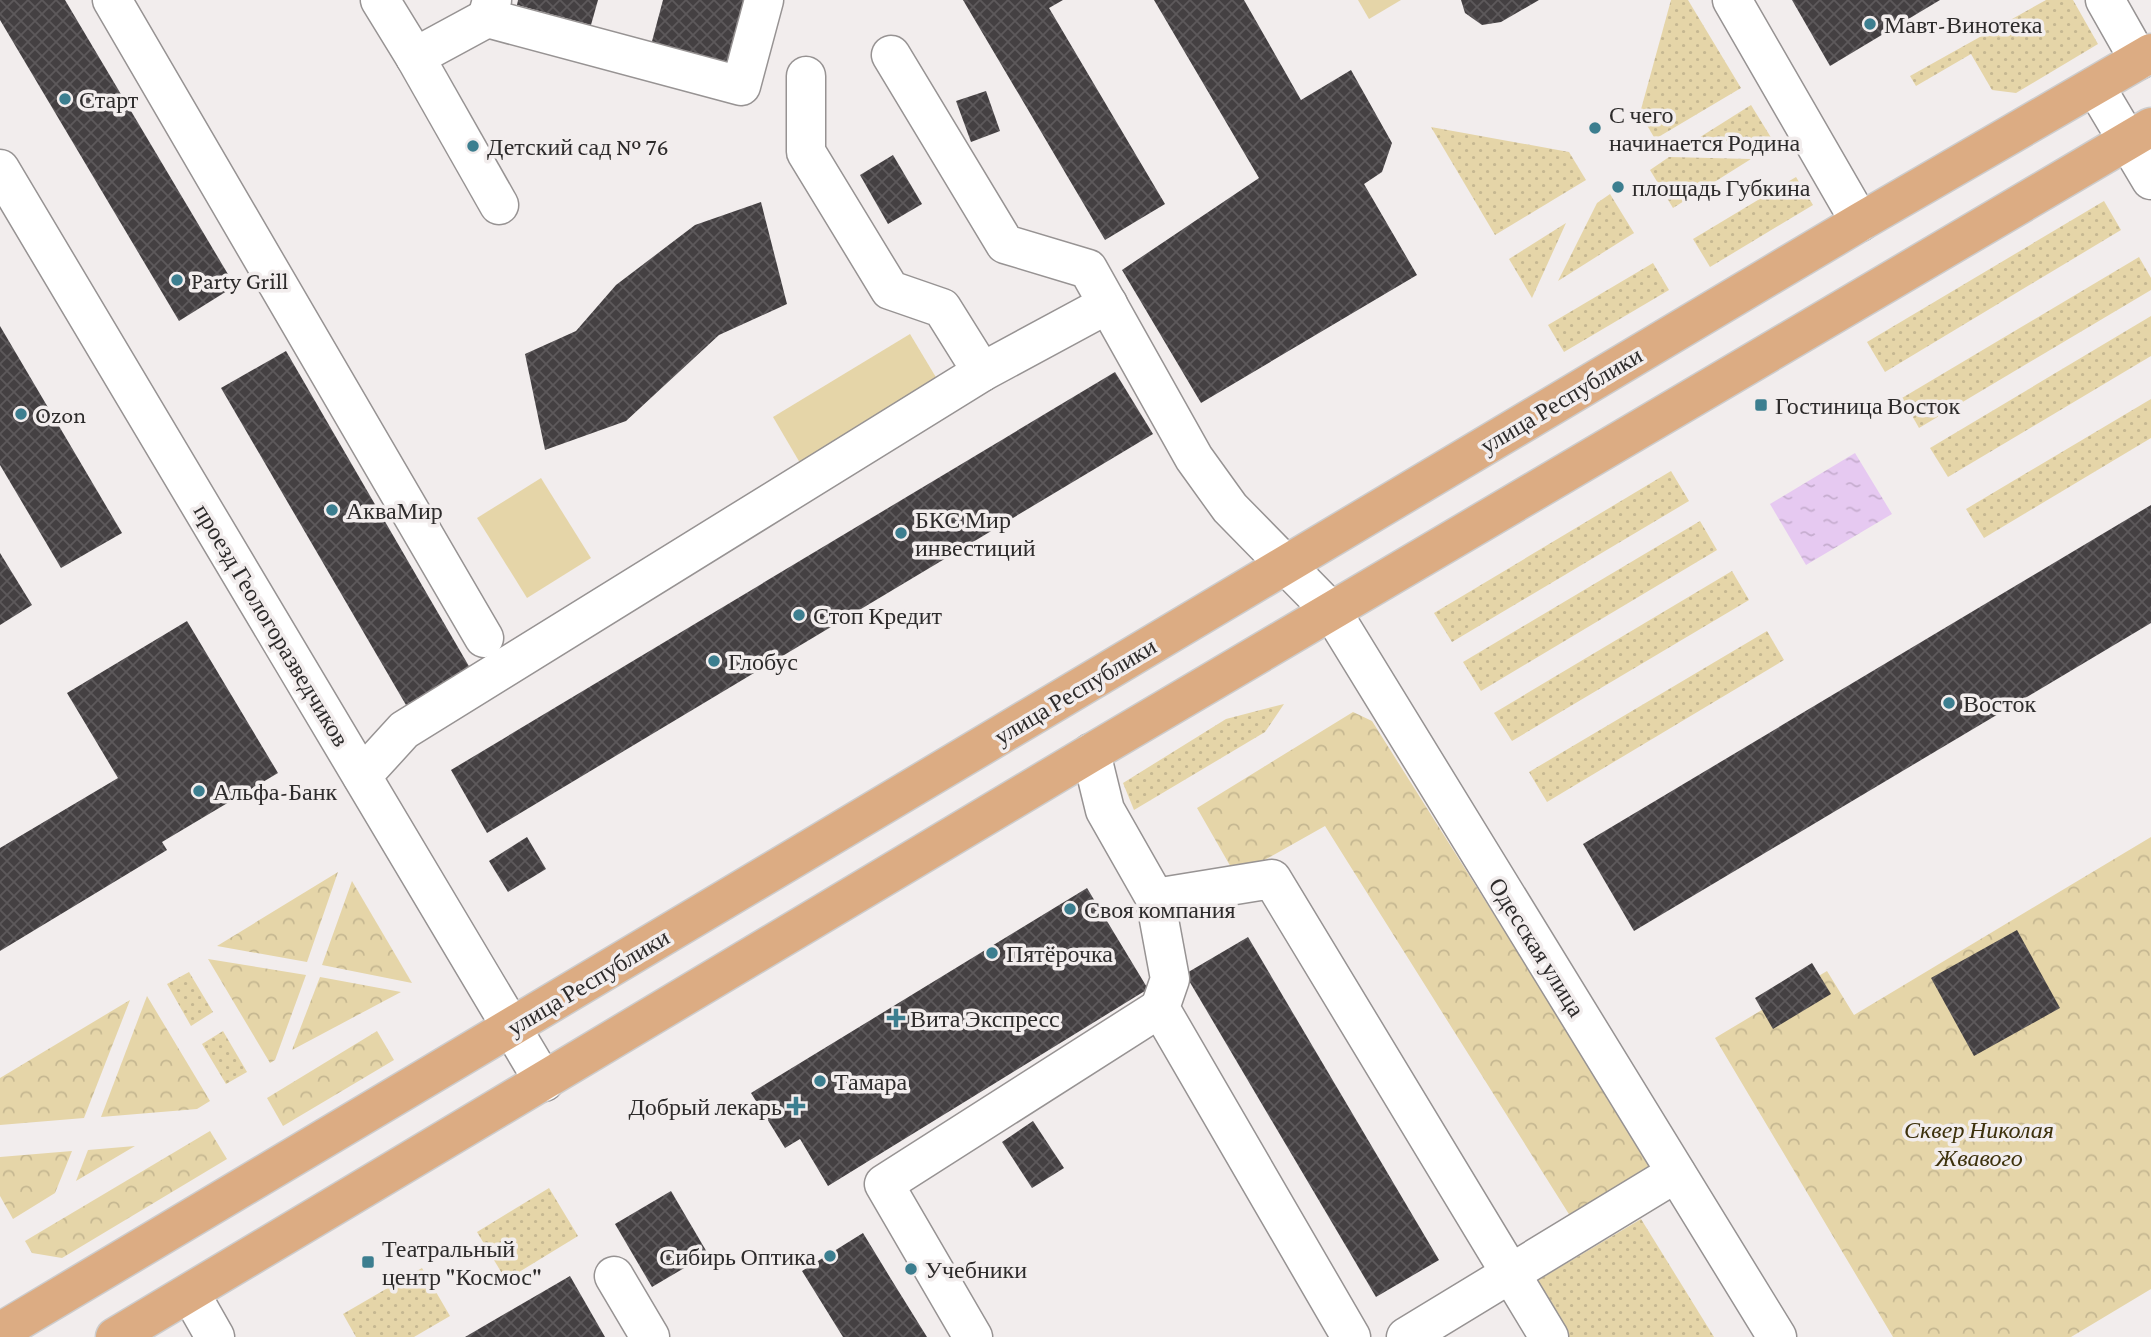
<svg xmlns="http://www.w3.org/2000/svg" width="2151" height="1337" font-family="'Crimson Pro',serif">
<defs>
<pattern id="grass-dots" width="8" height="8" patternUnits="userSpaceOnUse" patternTransform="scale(1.75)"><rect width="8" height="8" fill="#e5d5a8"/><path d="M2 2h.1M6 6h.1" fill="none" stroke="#c5b791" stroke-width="1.8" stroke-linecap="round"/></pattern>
<pattern id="forest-crowns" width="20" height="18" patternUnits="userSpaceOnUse" patternTransform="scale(1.75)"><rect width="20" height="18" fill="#e5d5a8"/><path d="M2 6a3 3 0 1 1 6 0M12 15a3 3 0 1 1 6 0" fill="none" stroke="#c5b791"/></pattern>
<pattern id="water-ripples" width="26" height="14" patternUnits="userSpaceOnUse" patternTransform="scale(1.75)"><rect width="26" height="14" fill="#e6c9f1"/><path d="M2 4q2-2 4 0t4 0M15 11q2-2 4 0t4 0" fill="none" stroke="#c6adcf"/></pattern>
<pattern id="building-cross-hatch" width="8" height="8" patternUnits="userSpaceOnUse" patternTransform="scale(1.75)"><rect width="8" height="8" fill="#444042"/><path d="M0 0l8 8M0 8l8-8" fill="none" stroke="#5d595b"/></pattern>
</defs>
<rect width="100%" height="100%" fill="#f2eded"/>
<!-- grass -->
<g fill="url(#grass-dots)">
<path d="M1671,0h17l53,88 -86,51 -15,-26z"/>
<path d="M2046,0h27l25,44 -82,49 -24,-3 -21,-36 -55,32 -6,-10z"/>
<path d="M1751,105l24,39 -78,-5z"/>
<path d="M1431,127l138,25 17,28 -91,55z"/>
<path d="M1669,157l82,2 -78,49 -23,-38z"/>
<path d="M1796,177l17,28 -103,62 -17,-28z"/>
<path d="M1610,194l24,39 -76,48 39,-78z"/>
<path d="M2104,201l17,29 -236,142 -18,-30z"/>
<path d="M1566,223l-34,75 -23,-39z"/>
<path d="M2139,257l12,21v12l-232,138 -17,-30z"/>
<path d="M1653,263l16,27 -105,62 -16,-27z"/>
<path d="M2151,316v40l-203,121 -18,-29z"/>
<path d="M2151,399v39l-167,100 -18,-29z"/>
<path d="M1671,471l18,30 -237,141 -18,-29z"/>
<path d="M1700,521l17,29 -236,141 -18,-29z"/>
<path d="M1732,571l17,29 -237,141 -18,-28z"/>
<path d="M1767,631l17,29 -237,142 -18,-30z"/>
<path d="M1284,704l-19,28 -131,78 -11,-27 103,-64z"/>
<path d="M189,972l24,40 -22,14 -24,-42z"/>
<path d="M223,1031l24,41 -21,12 -24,-40z"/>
<path d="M549,1188l29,48 -72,44 -29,-48z"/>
<path d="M1641,1219l73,118h-159l-30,-49z"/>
<path d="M422,1268l28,48 -36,21h-58l-13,-23z"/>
</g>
<!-- forest -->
<g fill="url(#forest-crowns)">
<path d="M1353,712l19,9 284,451 -84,47 -247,-393 -89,50 -39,-68z"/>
<path d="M2151,837v452l-80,48h-178l-178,-299 112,-67 27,44z"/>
<path d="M338,872l-31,90 -90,-16z"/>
<path d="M352,881l60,102 -90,-18z"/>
<path d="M208,959l98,16 -31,85 -5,3z"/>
<path d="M320,977l81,15 -109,58z"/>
<path d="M147,996l63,105 -13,8 -96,8z"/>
<path d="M130,1000l-46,118 -84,7v-47z"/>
<path d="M377,1031l17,29 -111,66 -16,-28z"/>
<path d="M210,1131l17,28 -165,99 -30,-5 -7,-12z"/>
<path d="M135,1146l-59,35 12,-31z"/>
<path d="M72,1151l-17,42 -42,26 -13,-23v-39z"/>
</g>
<!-- park -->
<g fill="#e5d5a8">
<path d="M1358,0h43l-32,19z"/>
<path d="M910,334l30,50 -137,84 -30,-51z"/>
<path d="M541,478l50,80 -64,40 -50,-80z"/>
</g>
<!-- water -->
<path fill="url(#water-ripples)" d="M1855,453l37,61 -86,51 -36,-61z"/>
<!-- building -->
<g fill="url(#building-cross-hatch)">
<path d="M0,0h65l170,286 -56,35 -179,-301z"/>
<path d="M518,0h80l-7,25 -74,-20z"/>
<path d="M663,0h87l-19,67 -80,-22z"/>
<path d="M963,0h100l-14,8 116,196 -60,36z"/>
<path d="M1154,0h90l57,100 50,-30 41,73 -10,29 -18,12 53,91 -216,128 -79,-133 137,-92z"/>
<path d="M1461,0h78l-38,22 -19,3 -17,-12z"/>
<path d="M1792,0h148l-110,66z"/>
<path d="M986,91l14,40 -29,11 -15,-41z"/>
<path d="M893,155l29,49 -34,20 -28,-49z"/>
<path d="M761,202l26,102 -68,31 -93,86 -81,29 -20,-96 51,-23 40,-46 79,-60z"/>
<path d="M0,326l122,207 -61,35 -61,-103z"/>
<path d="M286,351l184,317 -64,37 -185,-317z"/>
<path d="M1115,372l38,62 -666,399 -36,-63z"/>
<path d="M2151,505v118l-517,308 -51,-87z"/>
<path d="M0,553l32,52 -32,20z"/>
<path d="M187,621l91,152 -116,69 5,8 -167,101v-103l118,-70 -51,-85z"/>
<path d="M527,837l19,32 -38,23 -19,-31z"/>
<path d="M1087,888l61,101 -320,197 -28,-47 -15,9 -34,-55z"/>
<path d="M2017,930l43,78 -86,48 -43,-78z"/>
<path d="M1248,937l191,323 -63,37 -191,-323z"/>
<path d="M1812,963l19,31 -58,35 -18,-31z"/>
<path d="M1033,1121l31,47 -32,20 -30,-46z"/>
<path d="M671,1191l37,63 -56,33 -37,-63z"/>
<path d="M863,1233l28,46 36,58h-84l-41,-66z"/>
<path d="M570,1276l35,61h-140z"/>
</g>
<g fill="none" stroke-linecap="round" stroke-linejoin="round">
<!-- minor casing -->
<g stroke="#979393" stroke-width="41">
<g id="minor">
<path d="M112,0l372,638"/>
<path d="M380,0l35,57 72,-39"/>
<path d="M492,0l-5,18 254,68 23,-86"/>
<path d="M1732,0l128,222"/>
<path d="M2105,0l34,60"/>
<path d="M891,55l114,189 83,25 106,189 36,50 102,104 445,725"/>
<path d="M415,57l84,148"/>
<path d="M2095,86l56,94"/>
<path d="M0,169l544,913"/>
<path d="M982,372l126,-68"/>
<path d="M1091,753l14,57 50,88 15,81 -10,29 191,329"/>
<path d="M362,776l42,-46 578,-358 -40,-64 -52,-18 -84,-138v-76"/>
<path d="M1155,898l117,-19 277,458"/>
<path d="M614,1276l36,61"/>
<path d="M190,1293l25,44"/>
<path d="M973,1337l-89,-153 276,-176"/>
<path d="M1406,1337l270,-164"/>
</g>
</g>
<!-- major casing -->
<g stroke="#cdcccc" stroke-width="41">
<g id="major">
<path d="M0,1332l1860,-1110 291,-169"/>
<path d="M115,1337l976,-584 1060,-626"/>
</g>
</g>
<!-- minor -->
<use href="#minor" stroke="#fff" stroke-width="38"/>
<!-- major -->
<use href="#major" stroke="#dcac83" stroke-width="38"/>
</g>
<!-- markers -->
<g fill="#3c7e8f" stroke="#f2eded" stroke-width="2.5">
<circle cx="1870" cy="24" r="7"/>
<circle cx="65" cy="99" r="7"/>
<circle cx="1595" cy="128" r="7"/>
<circle cx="473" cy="146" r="7"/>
<circle cx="1618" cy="187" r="7"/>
<circle cx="177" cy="280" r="7"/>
<rect x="1754" y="398" width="14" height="14" rx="3.5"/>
<circle cx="21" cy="414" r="7"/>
<circle cx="332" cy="510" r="7"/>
<circle cx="901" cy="533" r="7"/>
<circle cx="799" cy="615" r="7"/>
<circle cx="714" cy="661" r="7"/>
<circle cx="1949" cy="703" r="7"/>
<circle cx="199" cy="791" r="7"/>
<circle cx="1070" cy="909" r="7"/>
<circle cx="992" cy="953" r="7"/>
<path d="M892.5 1007.5h7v7h7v7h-7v7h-7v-7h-7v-7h7z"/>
<circle cx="820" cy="1081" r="7"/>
<path d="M792.5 1095.5h7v7h7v7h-7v7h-7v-7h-7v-7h7z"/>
<circle cx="830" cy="1256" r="7"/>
<rect x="361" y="1255" width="14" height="14" rx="3.5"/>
<circle cx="911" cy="1269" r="7"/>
</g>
<g text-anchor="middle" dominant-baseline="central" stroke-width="7" stroke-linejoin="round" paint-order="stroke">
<!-- poi labels -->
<g font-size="24" fill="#2d2b2b" stroke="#f2eded" text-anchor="start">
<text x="1884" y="24">Мавт-Винотека</text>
<text x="79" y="99">Старт</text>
<text x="1609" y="114">С чего<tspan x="1609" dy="28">начинается Родина</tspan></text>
<text x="487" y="146">Детский сад № 76</text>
<text x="1632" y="187">площадь Губкина</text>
<text x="191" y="280">Party Grill</text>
<text x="1775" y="405">Гостиница Восток</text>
<text x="35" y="414">Ozon</text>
<text x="346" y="510">АкваМир</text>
<text x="915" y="519">БКС Мир<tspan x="915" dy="28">инвестиций</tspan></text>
<text x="813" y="615">Стоп Кредит</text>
<text x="728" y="661">Глобус</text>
<text x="1963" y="703">Восток</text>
<text x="213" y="791">Альфа-Банк</text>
<text x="1084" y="909">Своя компания</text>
<text x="1006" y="953">Пятёрочка</text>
<text x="910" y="1018">Вита Экспресс</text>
<text x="834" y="1081">Тамара</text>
<text x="782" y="1106" text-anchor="end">Добрый лекарь</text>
<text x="382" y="1248">Театральный<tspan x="382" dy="28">центр "Космос"</tspan></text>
<text x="816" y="1256" text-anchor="end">Сибирь Оптика</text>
<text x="925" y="1269">Учебники</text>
</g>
<!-- street labels -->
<g font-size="24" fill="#2d2b2b" stroke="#f2eded">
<text transform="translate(1561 400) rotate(-31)">улица Республики</text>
<text transform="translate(272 625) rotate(59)">проезд Геологоразведчиков</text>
<text transform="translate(1075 691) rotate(-31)">улица Республики</text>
<text transform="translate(1537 947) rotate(58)">Одесская улица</text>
<text transform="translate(588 982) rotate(-31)">улица Республики</text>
</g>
<!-- park labels -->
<g font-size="24" font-style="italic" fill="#3d310c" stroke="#f2eded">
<text x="1979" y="1129">Сквер Николая<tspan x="1979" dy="28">Жвавого</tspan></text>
</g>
</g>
</svg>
